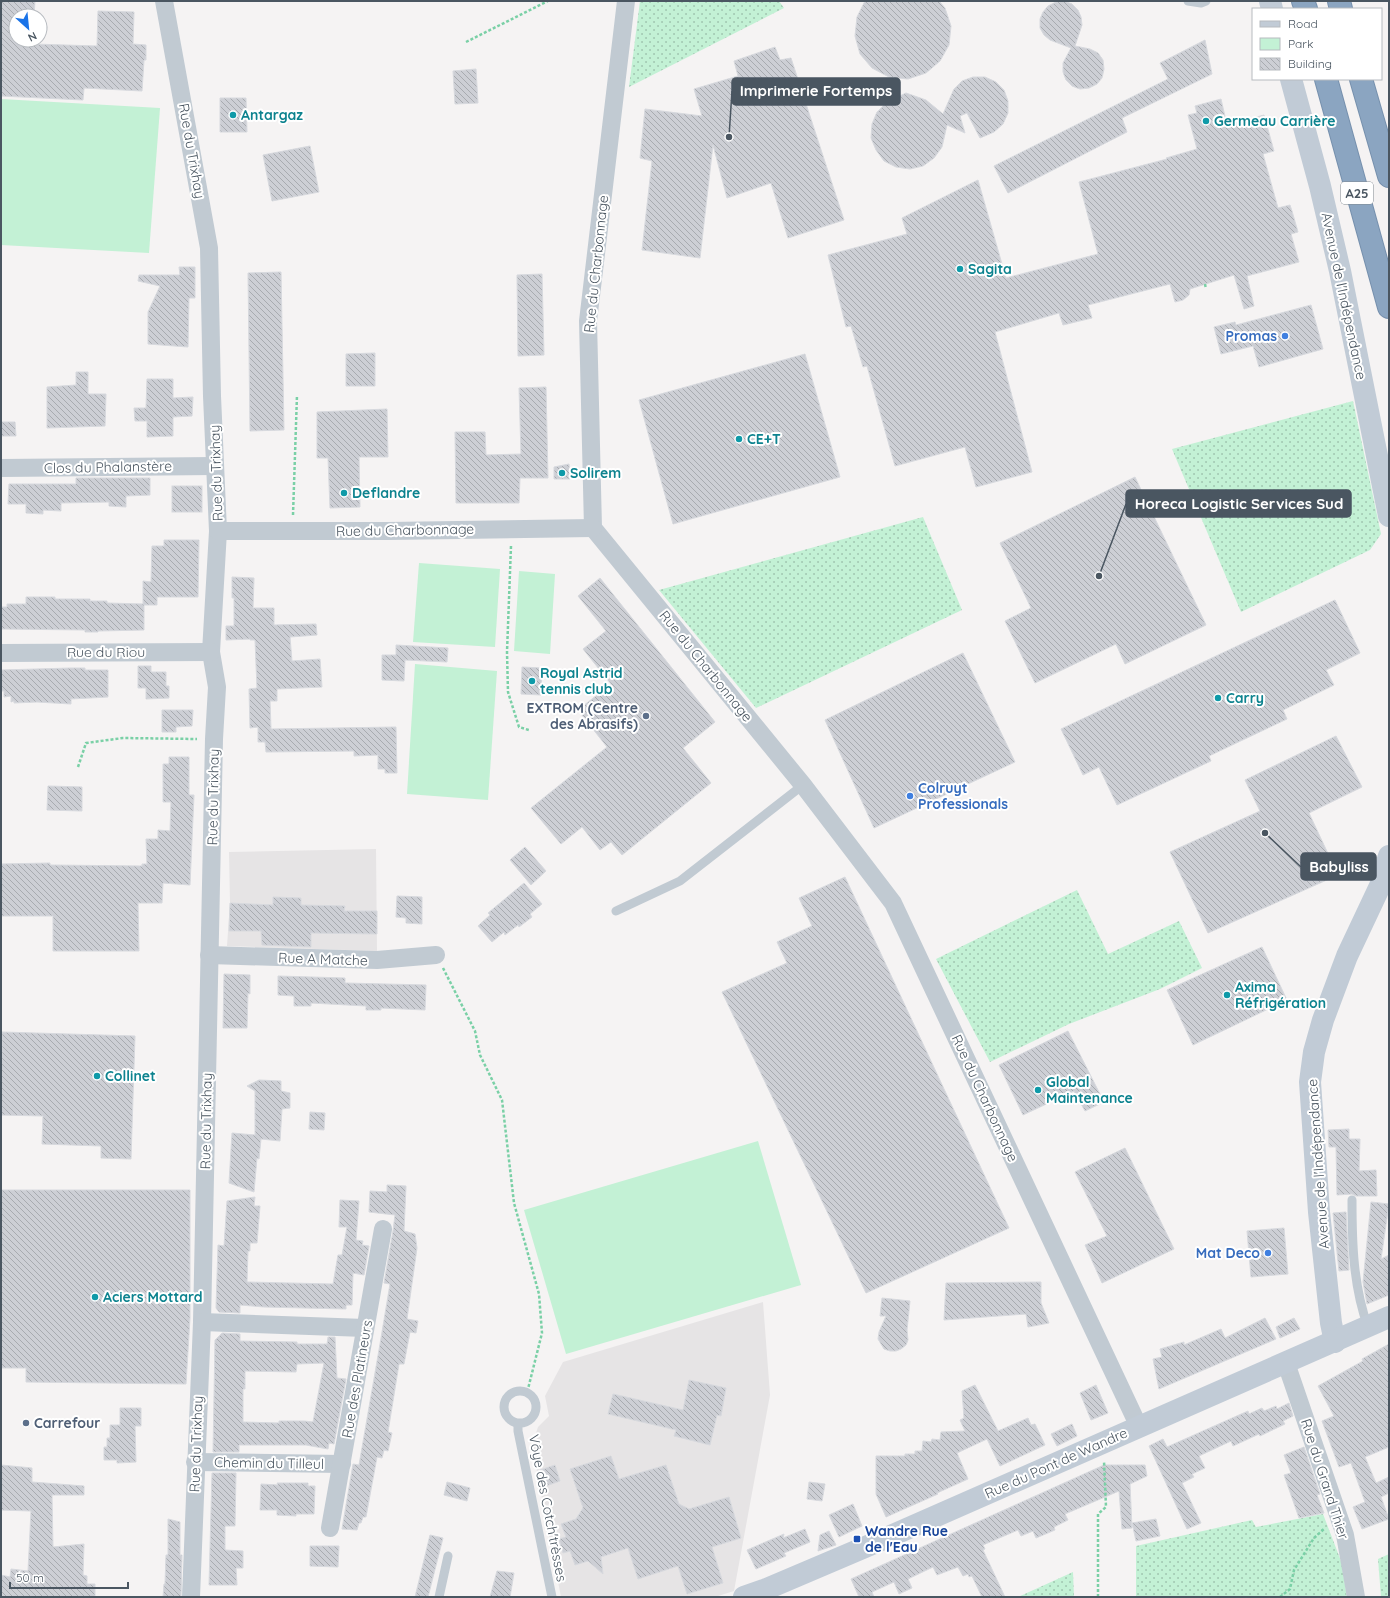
<svg xmlns="http://www.w3.org/2000/svg" width="1390" height="1598" font-family="Quicksand,sans-serif">
<defs>
<pattern id="grass-dots" width="8" height="8" patternUnits="userSpaceOnUse"><rect width="8" height="8" fill="#c3f1d5"/><path d="M2 2h.1M6 6h.1" fill="none" stroke="#a0c6b0" stroke-width="1.8" stroke-linecap="round"/></pattern>
<pattern id="building-back-hatch" width="6" height="6" patternUnits="userSpaceOnUse"><rect width="6" height="6" fill="#cdcfd5"/><path d="M-1 5l2 2M0 0l6 6M5-1l2 2" fill="none" stroke="#a8abb0"/></pattern>
</defs>
<rect width="100%" height="100%" fill="#f5f3f3"/>
<!-- education -->
<g fill="#e6e4e5">
<path d="M376,849l1,102 -150,-5 3,-43 -1,-51z"/>
<path d="M763,1302l7,93 -36,196 -19,6h-154l-25,-130 -3,-25 5,-15 11,-11 -4,-20 18,-34z"/>
</g>
<!-- grass -->
<g fill="url(#grass-dots)">
<path d="M640,1h139l5,7 -155,79z"/>
<path d="M1353,401l28,133 -11,16 -129,62 -69,-163z"/>
<path d="M923,517l39,93 -206,98 -97,-118z"/>
<path d="M1077,890l31,64 71,-33 23,47 -42,21 -91,35 -79,38 -54,-103z"/>
<path d="M1323,1514l18,47 6,36h-211v-51l116,-26 4,7z"/>
<path d="M1389,1554v43h-8l-3,-38z"/>
<path d="M1073,1572l1,25h-56z"/>
</g>
<!-- park -->
<g fill="#c3f1d5">
<path d="M1,99l159,9 -11,145 -148,-8z"/>
<path d="M419,563l81,6 -5,78 -82,-5z"/>
<path d="M519,571l36,3 -5,80 -36,-3z"/>
<path d="M415,664l82,7 -9,129 -81,-6z"/>
<path d="M758,1141l43,144 -235,69 -42,-144z"/>
</g>
<!-- building -->
<g fill="url(#building-back-hatch)" stroke="#d7d9de" fill-rule="evenodd">
<path d="M1,1h34l-1,15h-18v24h17v4l64,2 1,-35 36,1 -1,32 13,1v15h-2l-2,31 -58,-3 -1,12 -82,-4z"/>
<path d="M865,1h74l6,7 6,18 -2,19 -9,16 -14,12 -18,6 -19,-2 -17,-9 -12,-14 -5,-18 2,-19z"/>
<path d="M1064,1l8,3 6,6 3,7 1,8 -7,21 15,3 8,4 5,7 1,9 -2,9 -5,6 -8,4 -9,1 -8,-3 -6,-6 -3,-8v-9l8,-15 -21,-8 -6,-5 -4,-7v-9l3,-7 5,-6 8,-4z"/>
<path d="M1205,40l7,34 -90,44 5,14 -119,61 -14,-27 174,-87 -8,-16z"/>
<path d="M775,47l5,13 11,-2 53,162 -56,18 -17,-55 -44,15 -14,-53 -13,113 -58,-8 10,-89 -12,-3 5,-49 57,7 -8,-27 44,-13 -4,-15z"/>
<path d="M476,69l2,34 -23,1 -2,-33z"/>
<path d="M973,77h12l11,5 8,8 4,11v12l-5,11 -9,8 -14,6 -13,-25 -7,3 5,17 -18,-8 -5,22 -8,11 -11,8 -13,3 -14,-2 -12,-6 -8,-11 -5,-12 1,-14 5,-12 10,-10 19,-9 20,7 17,14 11,-25 8,-8z"/>
<path d="M220,98h26l1,34h-27z"/>
<path d="M1221,99l6,26 37,-10 10,36 -11,3 15,54 12,-3 2,6 6,21 -7,2 8,28 -52,14 7,30 -10,3 -10,-34 -44,14 -1,6 -6,5 -8,2 -5,-18 -82,21 4,13 -29,7 -4,-12 -64,19 37,140 -56,15 -11,-40 -70,19 -28,-100 -4,1 -12,-41 -5,1 -18,-72 79,-21 -5,-16 76,-38 28,98 92,-24 -19,-72 88,-23 -1,-1 31,-9 -9,-34 9,-2 -2,-7z"/>
<path d="M310,146l9,46 -47,9 -9,-46z"/>
<path d="M179,267h16v31h-6l-1,49 -40,-3v-32l12,-26 -22,-5 1,-6h41z"/>
<path d="M281,272l3,158 -34,1 -2,-158z"/>
<path d="M542,274l2,81 -26,1 -1,-81z"/>
<path d="M1311,305l12,44 -64,18 -6,-21 -32,8 -7,-27 21,-5 1,3z"/>
<path d="M375,353v33h-29v-32z"/>
<path d="M805,354l35,123 -167,47 -34,-124z"/>
<path d="M76,372h12v22h18l-1,32 -58,2v-41l29,-2z"/>
<path d="M147,379h26v19l20,-1 -1,19 -19,1v19l-26,1v-16h-12l-1,-13h12z"/>
<path d="M546,387l2,91h-28l-1,25h-63l-1,-71h30l1,23 35,-1 -2,-66z"/>
<path d="M387,409l1,48h-29l1,50 -30,1 -2,-50h-11v-46z"/>
<path d="M1,422h14l1,14h-15z"/>
<path d="M569,464l1,15h-16v-12z"/>
<path d="M1135,477l71,148 -81,39 -9,-20 -81,39 -30,-62 26,-13 -31,-65z"/>
<path d="M76,478h74v17l-24,1v11l-17,-1v-4l-48,1v8l-18,-1v4l-17,-1v-9h-18l1,-20h67z"/>
<rect x="172" y="486" width="30" height="26"/>
<path d="M164,540h35l-1,57h-41v8h-13v25l-46,1v1h-13v-2l-84,-1v-22h6v-3h19v-7h29v2h35v2h17v2l36,1v-23l8,1 1,-36h12z"/>
<path d="M232,577l22,1 -1,30h21v17l42,-1 1,11 -27,2 2,24 28,-2 2,28 -45,2v12h-7l1,28 125,-2 1,46h-12v-4h-7v-14l-24,1v-5l-88,1 -1,-10h-7v-15l-8,1 -1,-39 8,-1 -2,-48h-5v-1l-24,1v-14h8v-28h-2z"/>
<path d="M600,578l115,144 -32,26 28,35 -89,72 -11,-13 -11,8 -18,-23 -21,17 -30,-36 76,-61 -29,-37 33,-26 -28,-35 23,-18 -28,-35z"/>
<path d="M1335,600l25,53 -34,17 8,15 -51,25 4,9 -78,37 2,5 -94,44 -18,-38 -16,8 -22,-46z"/>
<path d="M396,645l52,3 -1,14 -42,-2 -1,21 -22,-1v-25h14z"/>
<path d="M963,653l52,109 -141,66 -49,-108z"/>
<path d="M138,666h13v6h15v14h3v12l-23,1v-11h-8z"/>
<path d="M522,667l20,1 -1,27 -20,-1z"/>
<path d="M71,668h14v2h23v27l-37,2v5l-34,-2 -23,1v-2l-3,1v-6l-7,1v-6h-3v-21z"/>
<path d="M162,710h31l-1,16 -16,1v5h-14z"/>
<path d="M1336,736l26,51 -53,26 29,62 -130,58 -38,-81 90,-41 -15,-31z"/>
<path d="M169,757h20v38h5l-4,90 -27,-2 -1,20h-24l1,48h-86v-35h-52v-52l49,-1v2l92,1v-2h5l-1,-25h12v-9l12,1 1,-29h-8v-38h6z"/>
<path d="M48,786l34,1v24l-35,-1z"/>
<path d="M525,847l21,24 -15,14 -21,-25z"/>
<path d="M845,877l164,351 -143,65 -144,-301 65,-29 -10,-21 35,-16 -13,-28z"/>
<path d="M524,883l18,21 -12,10 2,3 -13,10 -1,-2 -13,10 -1,-3 -12,10 -14,-16 12,-11 -2,-2z"/>
<path d="M397,896l25,1v27l-16,-1v-5l-10,-1z"/>
<path d="M273,897l28,1v7l44,1 -1,5h33v23l-66,-1v14l-49,-2 -1,-14h-32l1,-28 43,2z"/>
<path d="M1262,947l25,53 -94,45 -26,-55z"/>
<path d="M224,974l26,1v19l-2,-1 -1,35h-24z"/>
<path d="M278,976l67,2v5l81,2 -1,25 -44,-2v2h-15v-4l-55,-3v3h-17v-10l-16,-1z"/>
<path d="M1068,1031l36,71 -19,9 -11,-20 -51,24 -24,-50z"/>
<path d="M2,1032l133,4 -4,123 -30,-1v-12l-59,-2 1,-28 -42,-1z"/>
<path d="M259,1080l22,1v10l9,2v15l-8,1 -2,32 -19,-2 -2,20 -2,-1 -3,34 -25,-9 3,-50 23,2v-44l-8,-5z"/>
<path d="M310,1112l15,1 -1,17 -15,-1z"/>
<path d="M1349,1129v10h11l-1,32 17,-1 1,26h-21l-4,-2 -15,1 -1,-48h-7l-1,-17z"/>
<path d="M1125,1148l49,101 -72,34 -17,-38 22,-9 -32,-64z"/>
<path d="M387,1185l19,1 -2,45 11,3 2,14 -10,71 11,2 -2,12 -6,-1 -6,32h-5l-11,68 4,1 -4,18 -4,-1 -2,8 -5,-1 -11,60h-3l-2,6h-2l-2,7 -15,-1 11,-65 6,1 21,-121 10,-60 -6,-1 9,-52 2,-16 -26,-3 1,-21 17,1z"/>
<path d="M1,1190h189v128l-4,66 -160,-2v-14h-25z"/>
<path d="M255,1197l-1,9h6l-3,37h-7v8h-2l-1,31 86,2 5,-29h4l5,-28h-8l1,-27 19,1 -3,39 7,1 -1,4 7,1 -5,29 -11,-2 -1,32h-6v4l-82,-2 -24,-2v8l-21,-1 -3,-4 2,-63 6,1 3,-45z"/>
<path d="M1371,1202l18,2 -8,55 8,-4v40l-22,9 -4,-22z"/>
<path d="M1346,1212l3,58 -10,1 -6,-58z"/>
<path d="M1284,1228l4,46 -37,3 -4,-46z"/>
<path d="M1041,1282v21l8,20 -21,4 -2,-13 -82,6 2,-37z"/>
<path d="M882,1298l28,3 -3,29 1,10 -2,5 -5,4 -5,2h-6l-6,-2 -6,-10 1,-7 7,-16h-6z"/>
<path d="M1265,1318l11,21 -117,50 -6,-30 9,-2 -2,-8 24,-7v3l37,-16 4,9z"/>
<path d="M1294,1318l6,11 -20,9 -4,-11z"/>
<path d="M222,1333l18,1v7l57,1v2h30l1,-7h7l2,41 9,1 -12,65 -5,-1 -1,6 -22,-4h-67v7h-26l2,-112zM324,1363l-11,59 -9,-1h-25v2l-36,-1v-33h2v-18l51,1 1,-8z"/>
<path d="M1389,1344v103l-24,10 11,26 13,-6v16l-8,4 8,22 -27,10 -9,-22 12,-5 -14,-39 -12,4 -17,-46 12,-5 -16,-30 45,-25 -1,-2z"/>
<path d="M689,1380l37,8 -5,28 -4,-1 -7,30 -36,-9 2,-6 -68,-16 5,-20 70,16z"/>
<path d="M975,1385l23,46 30,-13 3,7 4,-1 10,21 -45,21 -13,-27 -30,14 11,26 -31,14 1,1 -52,23 -10,-23v-38h29v-2h10v-3h7l1,-10 8,1 1,-3 8,1 1,-8 24,-1 -5,-11 4,-2 -2,-27z"/>
<path d="M1096,1385l12,28 -17,7 -11,-27z"/>
<path d="M1289,1403l4,13 -10,5 2,3 -25,12 -1,-2 -26,12 -2,-5 -32,15 6,12 -13,6 2,3 -12,6 19,40 -14,6 -38,-83 14,-7 4,8 81,-36 1,3 13,-6 2,3 12,-5 1,3z"/>
<path d="M120,1408h21v18h-6l1,36 -19,1v-3h-13v-13h3v-9h3v-13h10z"/>
<path d="M1072,1424l5,12 -20,10 -6,-12z"/>
<path d="M1304,1447l16,47 -3,1 7,18 -25,5 -15,-43 7,-2 -7,-18z"/>
<path d="M611,1456l8,23 47,-14 13,39 10,5 40,-12 12,41 -29,9 11,36 -36,11 -9,-28 -40,13 -10,-31 -27,9 2,17 -15,-13 -13,4 -5,-14 -7,2 -4,-14 7,-2 -5,-13 15,-5 7,-11 -13,-39z"/>
<path d="M1,1465l31,3v14l52,4v9h-32l1,52 31,-3 -1,31 4,1v8h8v13h-94v-22l9,2 1,-8 17,2 3,-60 -30,-1z"/>
<path d="M555,1465l5,16 -14,5 -6,-16z"/>
<path d="M1104,1465h41l2,11 -17,8 2,44 -10,1 -3,-38 -54,23 3,6 -14,7 1,3 -19,8 -3,-7 -12,5 -3,-6 -35,15 2,4 -2,1 22,47h-23l-10,-21 -3,1 -1,-3 -5,2 -5,-9 -21,8 -4,-8 -25,12 4,9 -13,6 -5,-12 -22,10 2,5h-15l-8,-18z"/>
<path d="M212,1473h24l-1,53h-10v24l18,1v17h-7l1,17h-28z"/>
<path d="M447,1482l23,6 -3,13 -23,-6z"/>
<path d="M809,1482l16,2 -3,17 -15,-2z"/>
<path d="M277,1483h31v3h7l-1,28h-18v2l-19,-1v-5h-17l1,-26 17,1z"/>
<path d="M853,1504l9,22 -23,11 -10,-22z"/>
<path d="M168,1519l12,3v33h2l-1,42h-18l1,-13h1l1,-29h2z"/>
<path d="M1156,1519l4,17 -24,5 -4,-18z"/>
<path d="M805,1529l5,13 -26,11 2,3 -30,13 -9,-19 37,-16 -1,4z"/>
<path d="M829,1531l7,14 -18,6 2,-16z"/>
<path d="M430,1535l13,3 -15,59h-13z"/>
<path d="M310,1546h29l-1,21 -28,-1z"/>
<path d="M497,1571l17,2 -4,24h-20z"/>
</g>
<g fill="none" stroke-linecap="round" stroke-linejoin="round">
<!-- highway casing -->
<g stroke="#7690ad" stroke-width="24">
<g id="highway">
<path d="M1303,1l3,8"/>
<path d="M1339,1l2,8"/>
<path d="M1326,79l63,228"/>
<path d="M1361,79l28,97"/>
</g>
</g>
<!-- path -->
<g stroke="#7ad0a6" stroke-width="2.5" stroke-dasharray="3 2" stroke-linecap="butt">
<path d="M466,42l82,-41"/>
<path d="M1205,284l1,5"/>
<path d="M293,515l4,-120"/>
<path d="M511,546l-4,106 1,40 11,35 10,3"/>
<path d="M78,767l8,-24 37,-5 74,1"/>
<path d="M443,968l32,63 5,24 22,45 12,103 25,91 3,39 -15,60"/>
<path d="M1098,1597v-83l8,-7 -2,-46"/>
<path d="M1280,1597l10,-8 4,-19 20,-32 11,-10"/>
</g>
<!-- lane -->
<g stroke="#c1cad2" stroke-width="9">
<path d="M1188,1l13,2 5,-2"/>
<path d="M616,911l64,-30 123,-96"/>
<path d="M1352,1200c0,42 1,86 16,127"/>
<circle cx="520" cy="1407" r="16"/>
<path d="M518,1424v7l34,166"/>
<path d="M439,1597l9,-41"/>
</g>
<!-- street -->
<g stroke="#c1cad2" stroke-width="18">
<path d="M164,1l45,247 3,148 6,135 -7,121 6,35 -3,52 -12,583 -11,275"/>
<path d="M626,1l-38,320 5,207 210,257 90,118 246,524"/>
<path d="M1,468l214,-2"/>
<path d="M218,531h170l205,-3"/>
<path d="M1,653l210,-1"/>
<path d="M209,955l168,5 59,-5"/>
<path d="M202,1322l163,6"/>
<path d="M1286,1363l59,172 11,62"/>
<path d="M195,1462l147,2"/>
<path d="M330,1528l53,-299"/>
</g>
<!-- secondary -->
<g stroke="#c1cbd6" stroke-width="22">
<path d="M1270,1l2,8"/>
<path d="M1291,79l29,107 20,85 49,245"/>
<path d="M1335,1342l-4,-19 -12,-111 -9,-130 4,-30 9,-32 24,-64 33,-70 9,-30"/>
<path d="M744,1597l20,-7 113,-48 512,-225"/>
</g>
<!-- highway -->
<use href="#highway" stroke="#8ba5c1" stroke-width="22"/>
</g>
<!-- markers -->
<g fill="#0f9aa8" stroke="#fff" stroke-width="1.5">
<circle cx="233" cy="115" r="4"/>
<circle cx="1206" cy="121" r="4"/>
<circle cx="960" cy="269" r="4"/>
<circle cx="739" cy="439" r="4"/>
<circle cx="562" cy="473" r="4"/>
<circle cx="344" cy="493" r="4"/>
<circle cx="532" cy="681" r="4"/>
<circle cx="1218" cy="698" r="4"/>
<circle cx="1227" cy="995" r="4"/>
<circle cx="97" cy="1076" r="4"/>
<circle cx="1038" cy="1090" r="4"/>
<circle cx="95" cy="1297" r="4"/>
</g>
<g fill="#3f7fe0" stroke="#fff" stroke-width="1.5">
<circle cx="1285" cy="336" r="4"/>
<circle cx="910" cy="796" r="4"/>
<circle cx="1268" cy="1253" r="4"/>
</g>
<g fill="#5c6f8a" stroke="#fff" stroke-width="1.5">
<circle cx="646" cy="716" r="4"/>
<circle cx="26" cy="1423" r="4"/>
</g>
<rect fill="#1a4fb4" stroke="#fff" stroke-width="1.5" x="853" y="1535" width="8" height="8" rx="2"/>
<g text-anchor="middle" dominant-baseline="central" stroke-width="4" stroke-linejoin="round" paint-order="stroke">
<!-- shield labels -->
<rect fill="#fff" stroke="#808990" stroke-width="1" x="1341" y="182" width="32" height="22" rx="3"/>
<g font-size="13" font-weight="bold" fill="#4a5661">
<text x="1357" y="193">A25</text>
</g>
<!-- culture labels -->
<g font-size="14" font-weight="bold" fill="#0d838f" stroke="#fff" text-anchor="start">
<text x="241" y="115">Antargaz</text>
<text x="1214" y="121">Germeau Carrière</text>
<text x="968" y="269">Sagita</text>
<text x="747" y="439">CE+T</text>
<text x="570" y="473">Solirem</text>
<text x="352" y="493">Deflandre</text>
<text x="540" y="673">Royal Astrid<tspan x="540" dy="16">tennis club</tspan></text>
<text x="1226" y="698">Carry</text>
<text x="1235" y="987">Axima<tspan x="1235" dy="16">Réfrigération</tspan></text>
<text x="105" y="1076">Collinet</text>
<text x="1046" y="1082">Global<tspan x="1046" dy="16">Maintenance</tspan></text>
<text x="103" y="1297">Aciers Mottard</text>
</g>
<!-- street labels -->
<g font-size="14" fill="#4a5661" stroke="#fff">
<text transform="translate(192 151) rotate(80)">Rue du Trixhay</text>
<text transform="translate(596 264) rotate(-84)">Rue du Charbonnage</text>
<text transform="translate(1344 296) rotate(78)">Avenue de l'Indépendance</text>
<text transform="translate(108 467) rotate(-1)">Clos du Phalanstère</text>
<text transform="translate(216 473) rotate(-92)">Rue du Trixhay</text>
<text transform="translate(405 530) rotate(-1)">Rue du Charbonnage</text>
<text x="106" y="652">Rue du Riou</text>
<text transform="translate(706 666) rotate(51)">Rue du Charbonnage</text>
<text transform="translate(213 797) rotate(-89)">Rue du Trixhay</text>
<text transform="translate(323 959) rotate(2)">Rue A Matche</text>
<text transform="translate(985 1098) rotate(65)">Rue du Charbonnage</text>
<text transform="translate(206 1121) rotate(-89)">Rue du Trixhay</text>
<text transform="translate(1318 1164) rotate(-94)">Avenue de l'Indépendance</text>
<text transform="translate(357 1379) rotate(-80)">Rue des Platineurs</text>
<text transform="translate(196 1444) rotate(-88)">Rue du Trixhay</text>
<text transform="translate(269 1463) rotate(1)">Chemin du Tilleul</text>
<text transform="translate(1056 1463) rotate(-24)">Rue du Pont de Wandre</text>
<text transform="translate(1325 1479) rotate(72)">Rue du Grand Thier</text>
<text transform="translate(548 1508) rotate(79)">Vôye des Cotch'trèsses</text>
</g>
<!-- shop labels -->
<g font-size="14" font-weight="bold" fill="#366cbe" stroke="#fff" text-anchor="end">
<text x="1277" y="336">Promas</text>
<text x="918" y="788" text-anchor="start">Colruyt<tspan x="918" dy="16">Professionals</tspan></text>
<text x="1260" y="1253">Mat Deco</text>
</g>
<!-- service labels -->
<g font-size="14" font-weight="bold" fill="#4e5e75" stroke="#fff" text-anchor="end">
<text x="638" y="708">EXTROM (Centre<tspan x="638" dy="16">des Abrasifs)</tspan></text>
<text x="34" y="1423" text-anchor="start">Carrefour</text>
</g>
<!-- transit labels -->
<g font-size="14" font-weight="bold" fill="#164399" stroke="#fff" text-anchor="start">
<text x="865" y="1531">Wandre Rue<tspan x="865" dy="16">de l'Eau</tspan></text>
</g>
</g>
<!-- callouts -->
<path fill="none" stroke="#4a5661" stroke-width="1.5" d="M729 137L732 91M1099 576L1126 504M1265 833L1301 867"/>
<g fill="#4a5661" stroke="#fff" stroke-width="1.5">
<circle cx="729" cy="137" r="4"/>
<circle cx="1099" cy="576" r="4"/>
<circle cx="1265" cy="833" r="4"/>
</g>
<g fill="#4a5661" stroke="#4a5661" stroke-width="1.5">
<rect x="732" y="78" width="168" height="27" rx="4"/>
<rect x="1126" y="490" width="225" height="27" rx="4"/>
<rect x="1301" y="853" width="75" height="27" rx="4"/>
</g>
<g font-size="15" text-anchor="middle" font-weight="bold" fill="#fff">
<text x="816" y="96">Imprimerie Fortemps</text>
<text x="1239" y="509">Horeca Logistic Services Sud</text>
<text x="1339" y="872">Babyliss</text>
</g>
<!-- border -->
<rect width="1390" height="1598" fill="none" stroke="#4a5661" stroke-width="4"/>
<!-- legend -->
<rect x="1252" y="8" width="130" height="72" fill="#ffffff" stroke="#b7bbc0"/>
<rect x="1260" y="21" width="20" height="6" fill="#c1cbd6" stroke="#b7bbc0"/>
<text x="1288" y="28" font-size="12" fill="#4a5661">Road</text>
<rect x="1260" y="38" width="20" height="12" fill="#c3f1d5" stroke="#b7bbc0"/>
<text x="1288" y="48" font-size="12" fill="#4a5661">Park</text>
<rect x="1260" y="58" width="20" height="12" fill="url(#building-back-hatch)" stroke="#b7bbc0"/>
<text x="1288" y="68" font-size="12" fill="#4a5661">Building</text>
<!-- north arrow -->
<g transform="translate(28 28) rotate(153)"><circle r="19" fill="#ffffff" stroke="#b7bbc0"/>
<path d="M0-3L7 15L0 10L-7 15Z" fill="#1a73e8"/>
<text y="-6" font-size="11" font-weight="bold" text-anchor="middle" fill="#4a5661">N</text>
</g>
<!-- scale -->
<path d="M10 1582v6h118v-6" fill="none" stroke="#4a5661" stroke-width="2"/>
<text x="16" y="1582" font-size="12" fill="#4a5661" stroke="#ffffff" stroke-width="3" paint-order="stroke">50 m</text>
</svg>
